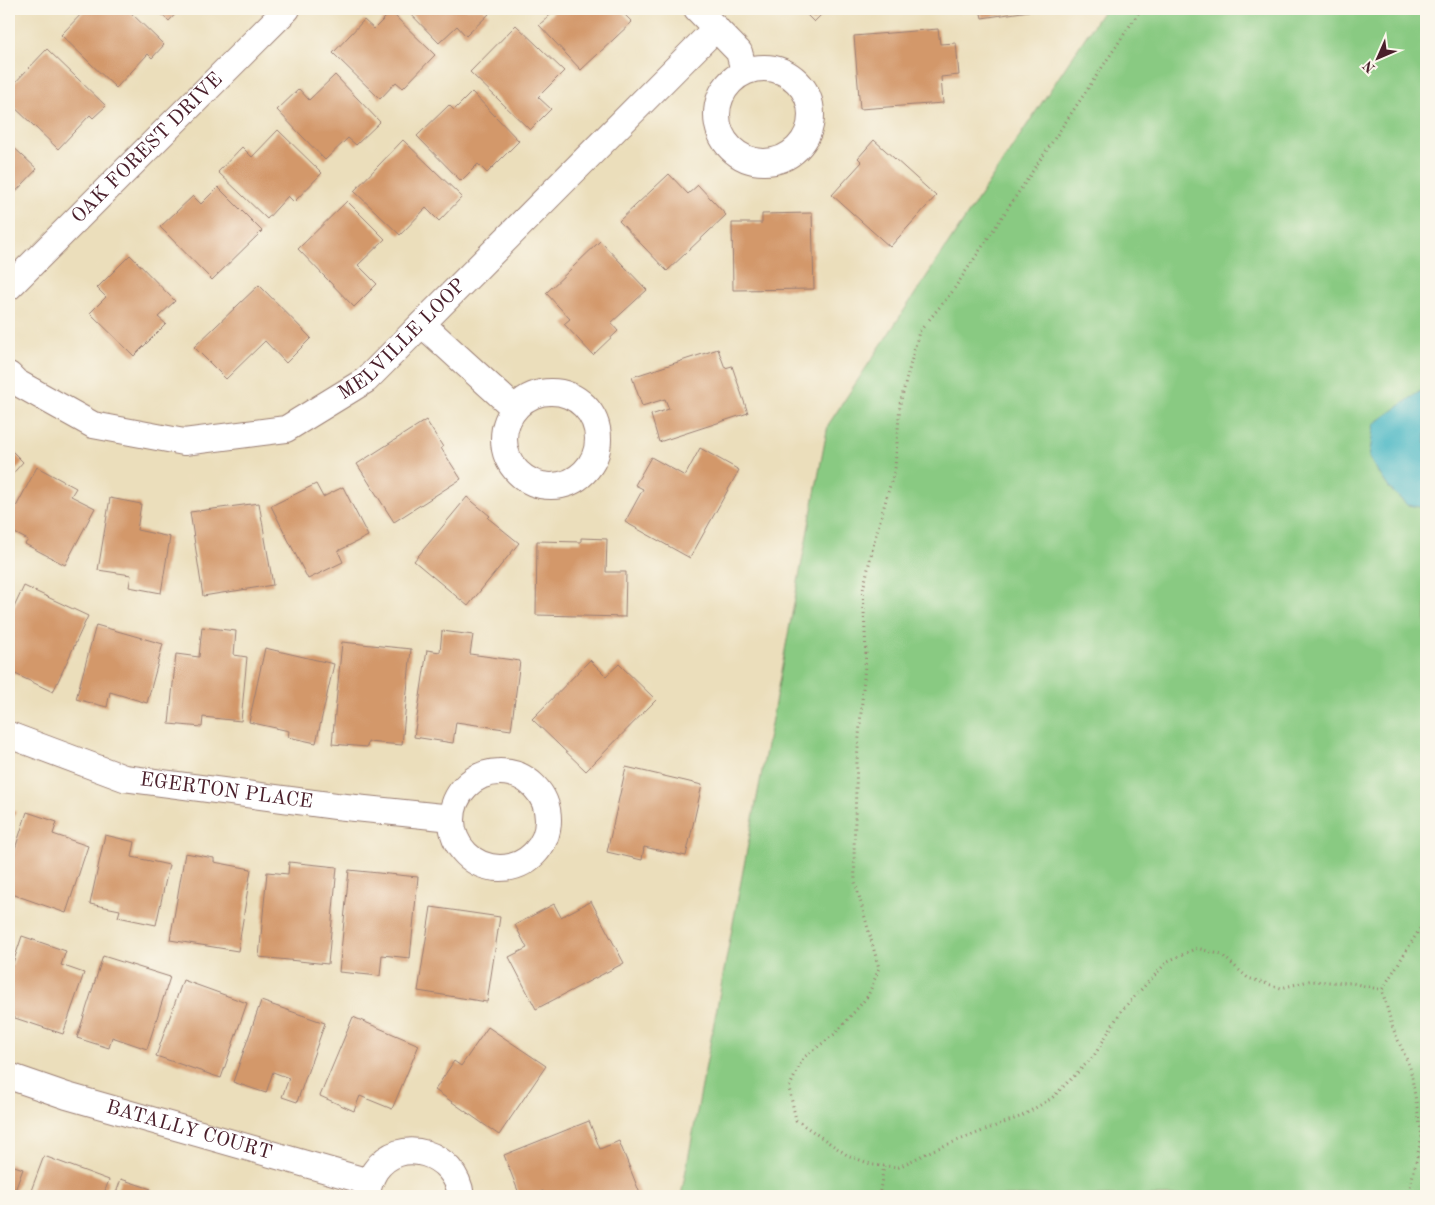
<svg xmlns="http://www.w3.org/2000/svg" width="1435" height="1205" font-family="'Old Standard TT',serif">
<rect width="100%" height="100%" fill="#fbf7ec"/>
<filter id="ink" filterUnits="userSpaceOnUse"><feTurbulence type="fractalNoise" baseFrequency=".02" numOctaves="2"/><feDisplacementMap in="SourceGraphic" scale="10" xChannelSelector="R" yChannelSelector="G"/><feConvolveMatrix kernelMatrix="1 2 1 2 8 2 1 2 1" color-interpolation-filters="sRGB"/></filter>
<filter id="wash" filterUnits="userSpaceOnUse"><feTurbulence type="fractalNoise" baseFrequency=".0096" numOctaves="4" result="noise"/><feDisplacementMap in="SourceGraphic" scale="20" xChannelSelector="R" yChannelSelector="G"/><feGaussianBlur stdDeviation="1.12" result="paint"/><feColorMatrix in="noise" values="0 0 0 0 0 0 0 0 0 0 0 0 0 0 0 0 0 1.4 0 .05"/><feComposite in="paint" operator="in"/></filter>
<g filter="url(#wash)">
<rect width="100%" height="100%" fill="#ebdebb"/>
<!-- green -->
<path fill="#89ca82" stroke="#6a7456" d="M1104,9h322v1187h-745l147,-771z"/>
<!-- water -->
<path fill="#49b7c4" stroke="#4a6b78" d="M1426,387v121l-19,-3 -18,-17 -20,-30 5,-34z"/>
<g id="blocks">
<!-- building -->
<g fill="#d3986b">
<path d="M86,9h41l37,36 -12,13 -4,-4 -32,34 -55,-53z"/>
<path d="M156,9h24l-11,12z"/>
<path d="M406,9h77l6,5 -23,22 -9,-10 -18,17z"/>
<path d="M557,9h62l13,13 -51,48 -42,-45z"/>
<path d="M801,9h26l-13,13z"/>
<path d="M980,9h48l1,2 -47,7z"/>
<path d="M391,12l44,43 -32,33 -7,-6 -16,17 -47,-46 31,-33 10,9z"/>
<path d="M516,25l48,46 -26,26 13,12 -21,21 -60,-58z"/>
<path d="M938,29l2,15 16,-1 3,32 -18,2 2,26 -83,6 -6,-73z"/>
<path d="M47,49l59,57 -13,12 -3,-3 -32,34 -49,-47v-13z"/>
<path d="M335,75l45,47 -24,23 -8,-7 -23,22 -48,-50 22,-21 10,11z"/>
<path d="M472,92l47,49 -32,32 -9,-9 -17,17 -44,-45 32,-31 5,5z"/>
<path d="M278,130l44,43 -28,29 -6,-6 -21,23 -49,-47 24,-25 10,10z"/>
<path d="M403,140l59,57 -23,24 -13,-13 -26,27 -46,-44z"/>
<path d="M874,140l62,56 -46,51 -58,-52 30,-33 -4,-4z"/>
<path d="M9,143l28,26 -28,30z"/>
<path d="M669,174l19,20 10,-9 28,30 -59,56 -48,-50z"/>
<path d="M218,187l44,44 -50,49 -52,-53 33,-31 8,8z"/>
<path d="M347,201l38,38 -27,26 19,19 -23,23 -56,-58z"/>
<path d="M812,213l2,76 -81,1 -1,-67h30v-9z"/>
<path d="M600,241l47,49 -36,33 7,8 -25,24 -29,-31 6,-5 -24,-26z"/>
<path d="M130,255l45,46 -17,16 8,7 -32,32 -44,-43 16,-16 -9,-9z"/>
<path d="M259,285l52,53 -25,25 -21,-22 -39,38 -32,-32z"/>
<path d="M718,349l7,19 7,-2 16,47 -89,29 -8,-27 18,-6 -4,-10 -23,7 -10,-29z"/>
<path d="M426,420l17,27 -2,1 20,31 -67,43 -37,-58z"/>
<path d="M9,448l14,14 -14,16z"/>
<path d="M700,448l39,22 -49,88 -65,-36 18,-33 -8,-4 16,-28 34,19z"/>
<path d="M37,467l39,21 -5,8 24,12 -30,57 -40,-21 3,-4 -19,-10v-10z"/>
<path d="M316,484l7,13 20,-10 25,49 -30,15 5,11 -35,17 -37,-73z"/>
<path d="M467,497l23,19 -2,2 31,25 -51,63 -54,-45z"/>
<path d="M110,498l31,6 -4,26 33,7 -9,56 -32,-6 2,-12 -33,-5z"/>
<path d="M259,503l14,82 -70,11 -13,-84z"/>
<path d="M581,538l26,1 -1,33h20l-1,45 -89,-2 1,-74 44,1z"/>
<path d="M24,586l64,30 -35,76 -44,-21v-53z"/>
<path d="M96,625l67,19 -16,59 -37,-11 -3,15 -31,-8z"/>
<path d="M202,627l34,4 -2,24 13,2 -6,64 -38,-4 -1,10 -33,-3 7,-70 23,3z"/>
<path d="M442,631l31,4 -3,19 50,7 -9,69 -55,-8 -3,21 -39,-6 13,-87 13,2z"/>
<path d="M342,642l69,7 -9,96 -34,-3 -1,5 -35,-3z"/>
<path d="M265,648l69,16 -18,79 -28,-6 1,-6 -40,-9z"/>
<path d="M590,660l16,16 13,-12 37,36 -70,71 -54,-52z"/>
<path d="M626,767l76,18 -16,71 -42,-9 -2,13 -35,-8z"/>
<path d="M9,809l7,3 -7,13z"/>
<path d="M27,812l30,10 -4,12 35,12 -22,67 -57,-20v-26z"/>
<path d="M105,835l30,7 -3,15 37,8 -13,60 -38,-8 2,-7 -30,-6z"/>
<path d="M185,853l29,5v4l37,7 -13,82 -68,-11z"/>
<path d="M289,862l48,5 -9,97 -69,-7 8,-85 21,2z"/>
<path d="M349,870l69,7 -8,81 -28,-3 -2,21 -41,-4z"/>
<path d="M591,901l33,62 -88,46 -27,-52 18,-9 -12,-23 39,-21 7,13z"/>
<path d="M431,907l69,10 -13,85 -69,-11z"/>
<path d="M22,936l44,15 -5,14 23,8 -21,61 -54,-18v-41z"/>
<path d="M103,956l67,21 -23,72 -35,-12 -3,11 -32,-10z"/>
<path d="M183,980l64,23 -26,75 -65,-22z"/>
<path d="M261,1001l64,22 -28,79 -15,-5 7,-19 -16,-6 -7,21 -33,-11z"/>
<path d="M353,1017l66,28 -27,64 -32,-13 -6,15 -34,-15z"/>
<path d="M488,1027l58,39 -47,69 -64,-45 19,-29 7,5z"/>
<path d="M589,1121l11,28 19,-8 22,55h-97l-1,-5 -13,5h-10l-16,-41z"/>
<path d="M44,1156l65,24 -6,16h-74z"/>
<path d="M9,1164l14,5 -10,27h-4z"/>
<path d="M121,1179l30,10 -2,7h-34z"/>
</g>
</g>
</g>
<g filter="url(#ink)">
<use href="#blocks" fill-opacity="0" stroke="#9a7e73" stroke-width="1"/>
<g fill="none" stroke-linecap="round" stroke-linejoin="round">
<!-- street casing -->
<g stroke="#9a7e73" stroke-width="28">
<g id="street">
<path d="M697,9l42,43 5,19"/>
<circle cx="764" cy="115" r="47"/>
<path id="s1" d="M9,287l278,-278"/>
<path d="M422,324l92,84"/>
<path id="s2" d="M9,375l7,7 77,43 91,17 102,-13 80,-49 350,-352"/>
<circle cx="551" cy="439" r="47"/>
<path id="s3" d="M9,735l115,43 212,28 116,12"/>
<circle cx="500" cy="820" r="48"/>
<path id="s4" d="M9,1076l58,20 302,86"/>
<path d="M366,1196c2,-9 4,-17 9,-25 25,-37 81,-18 86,25"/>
</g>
</g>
<!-- path -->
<g stroke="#9a7e73" stroke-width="3" stroke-dasharray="1 4" stroke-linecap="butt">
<path d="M1141,9l-189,283 -33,40 -19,72 -5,64 -20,70 -12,52 3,63 -9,107 -3,89 1,33 24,86 -11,28 -32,37 -33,25 -14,30 7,32 51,35 26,10 26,2 34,-17 89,-34 30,-18 42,-42 27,-45 47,-50 29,-13 25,7 26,23 33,10 28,-7 43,2 30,7"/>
<path d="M879,1196l5,-30"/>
<path d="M1408,1196l14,-60 -12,-69 -17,-38 -11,-39 44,-71"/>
</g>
<!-- street -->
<use href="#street" stroke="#fff" stroke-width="26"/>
</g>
</g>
<g text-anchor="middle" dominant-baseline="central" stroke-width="4" stroke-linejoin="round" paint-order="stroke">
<!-- street labels -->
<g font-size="20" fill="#4a1f2b" stroke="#fbf7ec">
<text stroke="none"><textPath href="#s1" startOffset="196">OAK FOREST DRIVE</textPath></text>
<text stroke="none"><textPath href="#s2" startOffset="441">MELVILLE LOOP</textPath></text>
<text stroke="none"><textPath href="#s3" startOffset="226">EGERTON PLACE</textPath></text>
<text stroke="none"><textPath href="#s4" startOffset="188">BATALLY COURT</textPath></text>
</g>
</g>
<!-- margin -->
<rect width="1435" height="1205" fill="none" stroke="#fbf7ec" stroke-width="30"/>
<!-- north arrow -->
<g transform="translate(1378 58) rotate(225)" stroke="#fbf7ec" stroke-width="4" paint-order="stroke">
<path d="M0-4L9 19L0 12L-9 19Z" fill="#4a1f2b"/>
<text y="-8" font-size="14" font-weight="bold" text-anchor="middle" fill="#4a1f2b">N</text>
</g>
</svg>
